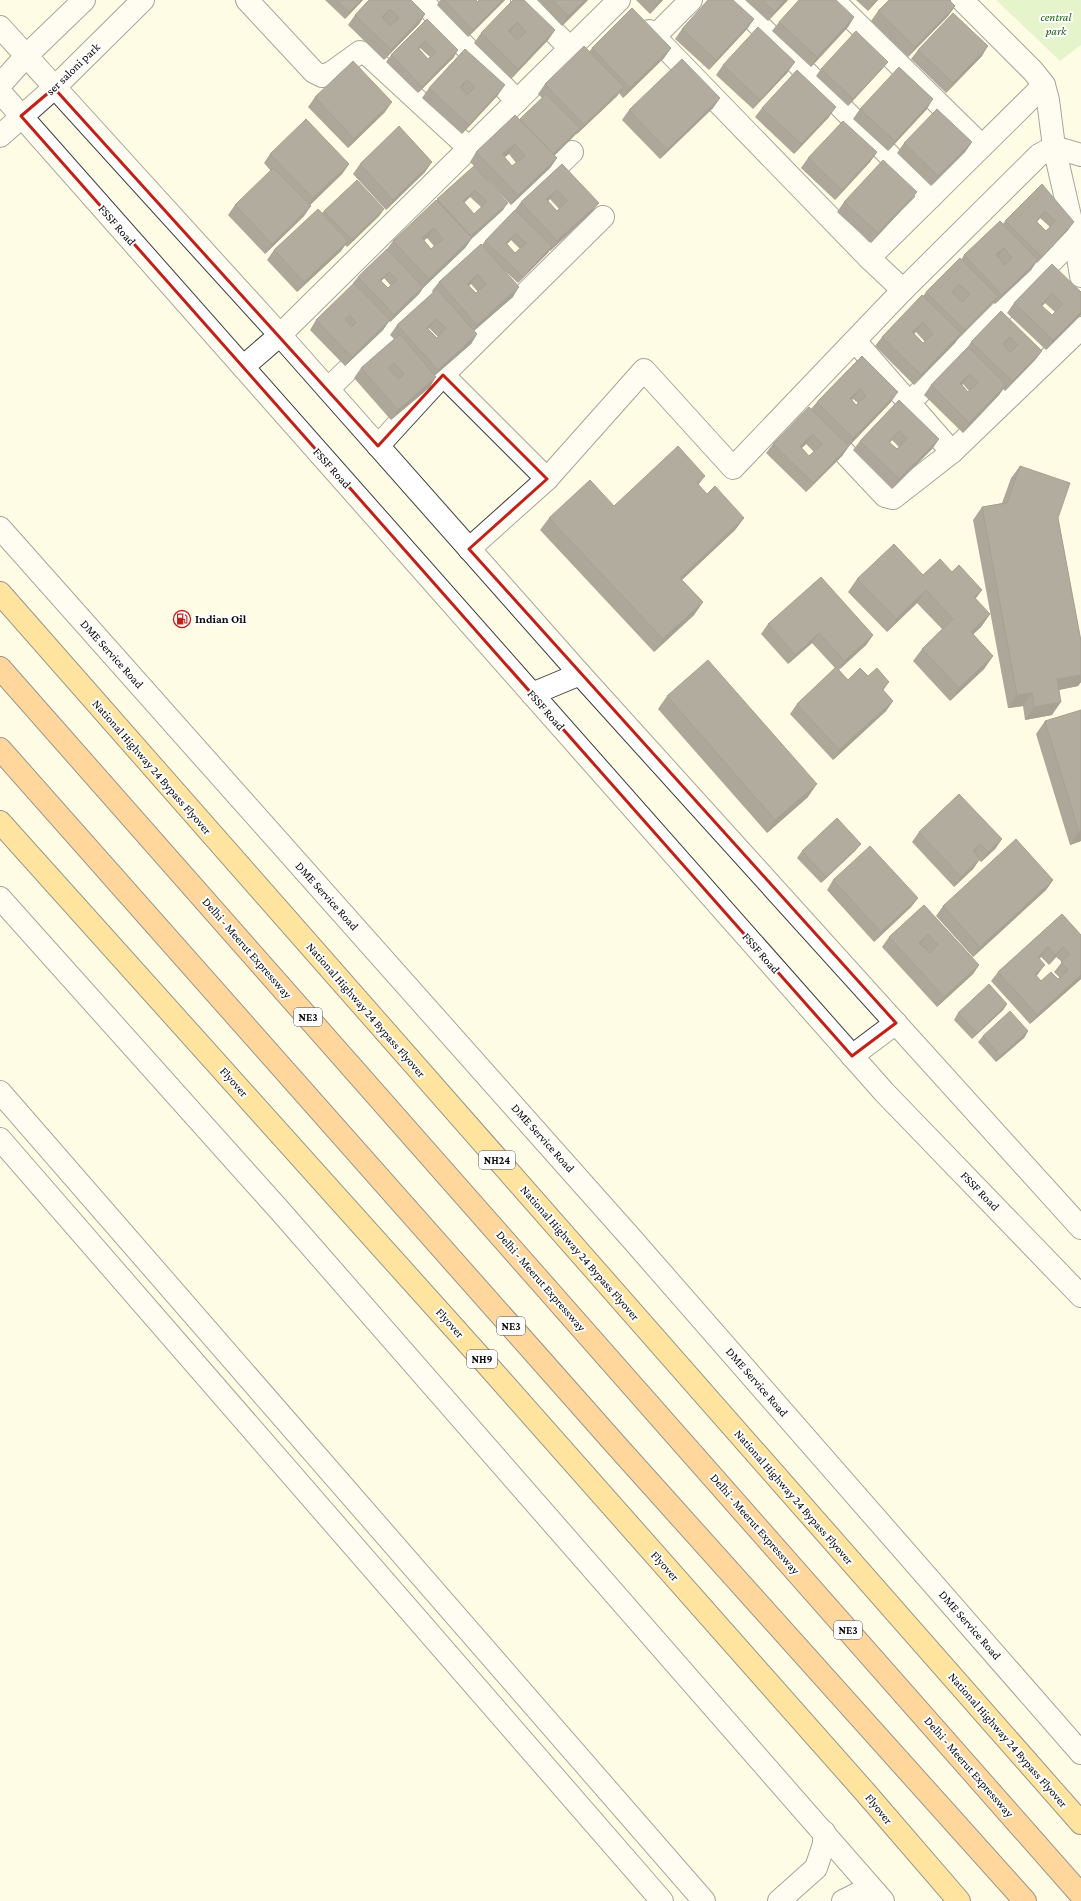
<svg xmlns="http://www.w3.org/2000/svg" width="1081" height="1901" font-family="'Crimson Pro',serif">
<rect width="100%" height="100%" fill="#fffce6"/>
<!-- green -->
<path fill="#c8ebae" d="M996,0h85v45l-21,16z"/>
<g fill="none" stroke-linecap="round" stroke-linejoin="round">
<!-- minor casing -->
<g stroke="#3d3d3d" stroke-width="24">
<g id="minor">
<path d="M247,0l67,72 8,4 9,-3 29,-21 7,2 102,94"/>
<path d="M421,0l96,101"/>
<path d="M522,0l49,49"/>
<path d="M734,0l197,197"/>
<path d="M833,0l149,146"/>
<path d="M962,0l71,71 11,14 4,15 6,47 21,91 6,38"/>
<path d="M649,31l220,227 34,32"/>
<path d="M655,36l36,-36"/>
<path d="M869,258l175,-173"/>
<path d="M855,341l97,111"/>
<path d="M243,367l37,-32 339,-335"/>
<path d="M443,375l104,104"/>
<path d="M328,389l244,-237"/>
<path d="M909,403l166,-165"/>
<path d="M824,431l61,65 8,2 59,-46 129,-124"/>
<path d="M378,446l65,-71 160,-158"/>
<path d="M469,549l78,-70 97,-109 89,98 170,-178 136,-135 15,-8 27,8"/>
<path d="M532,694l48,-20"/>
</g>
</g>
<!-- tertiary casing -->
<g stroke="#3d3d3d" stroke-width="24">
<g id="tertiary">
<path d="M0,27l280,308 300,339 501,554"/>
<path d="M0,85l26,-29 58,-56"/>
<path d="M0,92l884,1000 197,204"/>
<path d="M0,136l54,-48 89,-88"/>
<path d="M0,528l631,710 450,515"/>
<path d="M0,898l282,315 601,688"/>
<path d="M852,1056l44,-33"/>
<path d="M0,1092l704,809"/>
<path d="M0,1139l662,762"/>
<path d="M779,1901l37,-33 8,-24v-12"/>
<path d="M843,1901l18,-9 15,1"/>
</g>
</g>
<!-- trunk casing -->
<g stroke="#1b1b1b" stroke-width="24">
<g id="trunk">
<path d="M0,593l1081,1230"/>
<path d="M0,822l482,537 383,433 94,109"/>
</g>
</g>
<!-- motorway casing -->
<g stroke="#1b1b1b" stroke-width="24">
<g id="motorway">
<path d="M0,668l1081,1227"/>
<path d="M0,749l616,696 409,456"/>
</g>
</g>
<!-- minor -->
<use href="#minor" stroke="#fff" stroke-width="22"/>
<!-- tertiary -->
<use href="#tertiary" stroke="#fff" stroke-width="22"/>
<!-- trunk -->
<use href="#trunk" stroke="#ffc84d" stroke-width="22"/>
<!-- motorway -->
<use href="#motorway" stroke="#ffab44" stroke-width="22"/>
</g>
<!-- wall -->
<g fill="#47413b" fill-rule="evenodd">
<path d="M325,0h38l-18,19z"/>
<path d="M369,0l56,14 -6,10 -35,36 -36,-35 7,-10z"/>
<path d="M440,0h36l2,2 1,-2h26l-37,37 -31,-32z"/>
<path d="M513,0l42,30 -7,10 -37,39 -37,-36 7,-10z"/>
<path d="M537,0h51l-26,26z"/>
<path d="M636,0h27l-13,14z"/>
<path d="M745,0h43l-20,21z"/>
<path d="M856,0h22l-10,11z"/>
<path d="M955,6l-7,10 -40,41 -37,-36 7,-10z"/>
<path d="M854,17l-6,10 -37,40 -39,-36 7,-9z"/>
<path d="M427,19l27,38 -36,36 -32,-31 5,-7zM420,48l10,9 -2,2 -9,-10z"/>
<path d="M754,19l-7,10 -38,41 -34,-31 7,-10z"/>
<path d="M592,48h79l-7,10 -41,40 -4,-5 -2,3 -40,38h-1l-22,22 3,2 -7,10 -39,37 -25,-26 17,31 -31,28 -7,10 -42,40 -4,6 -29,28 -1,-1 -6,9 -38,36 -35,-36 6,-10 38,-36 -1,-1 5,-6 29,-28 6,-8 81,-75 -4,-4 6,-10 44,-33 22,-21 -4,-4 7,-10 44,-32zM509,154l7,9 -4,3 -8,-9zM470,197l11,10 -7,7 -10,-11zM427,238l7,8 -3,3 -7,-9zM384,278l7,8 -3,2 -7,-7z"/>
<path d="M465,49l33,46 -36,39 -40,-36 7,-10z"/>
<path d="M918,50l64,6 -36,37 -35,-34z"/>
<path d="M723,65l65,7 -35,37 -37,-34z"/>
<path d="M883,68l-35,38 -32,-30 5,-7z"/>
<path d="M315,97l70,15 -37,36 -40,-41z"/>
<path d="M720,98l-7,10 -53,51 -38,-39 7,-10z"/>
<path d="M762,108l67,9 -35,37 -39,-37z"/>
<path d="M860,109h67l-39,42 -35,-32z"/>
<path d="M972,142l-7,10 -34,34 -34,-33 7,-10z"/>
<path d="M877,152l-7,10 -35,38 -34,-32 7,-10z"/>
<path d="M270,154l79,10 -7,10 -32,31 -6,11 -39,38 -37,-39 7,-10 36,-34 -7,-8z"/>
<path d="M360,164l65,8 -39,38 -33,-36z"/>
<path d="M562,164l30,48 -42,39v-1l-32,33 -14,-13 9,27 -39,34 3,3 -6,10 -36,31 -5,12 -39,33 -37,-42 7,-10 33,-29 -4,-4 7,-10 36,-32 -1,-2 7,-9 43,-37 3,-4 30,-31 6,-8zM550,199l9,10 -2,2 -9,-10zM511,240l9,9 -5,4 -8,-9zM471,284l7,8 -2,1 -7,-7zM429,328l9,9 -1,1 -9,-9z"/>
<path d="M1042,184l27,45 -32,34 -1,-1 -5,8 -36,34 -2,-2 -2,3 -33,34 -3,4 -41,42 -39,-39 7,-9 41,-41 3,-4 35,-32 3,-5 39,-31 2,-3zM1040,218l10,9 -4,4 -9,-9zM916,332l9,10 -2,1 -9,-10z"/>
<path d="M917,192l-7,9 -39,42 -34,-31 7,-10z"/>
<path d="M384,209l-5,7 -32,31 -2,-2 -4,6 -44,41 -30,-32 7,-10 48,-37 2,-2z"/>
<path d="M1052,264l29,51 -35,35 -39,-37 7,-10zM1045,303l10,9 -3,3 -10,-9z"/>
<path d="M1001,311l41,40 -7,9 -30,31 -2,-2 -4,6 -36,38 -39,-38 7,-10 36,-37 4,-6zM963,384l6,7 -1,1 -6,-7z"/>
<path d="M862,356l29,46 -42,44 -7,10 -36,36 -40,-39 7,-9 38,-35 6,-7zM853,399l5,4 -2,2 -4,-5zM806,444l8,8 -5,4 -7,-8z"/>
<path d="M899,400l40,39 -7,10 -40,40 -39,-39 7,-9zM892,440l7,7 -2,2 -7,-6z"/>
<path d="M1020,466l38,52 23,123v41l-3,4 -19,4 -7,25 -27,5 -2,-14 -15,2 -35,-188 9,-13 20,-4 9,-25z"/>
<path d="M698,485l9,9 37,24 -9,12 -53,50 21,22 -9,13 -40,37 -114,-122 9,-12 65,-12z"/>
<path d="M952,572l30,18 -7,9 15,15 -9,13 -8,7 20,22 -9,13 -34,32 -37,-40 9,-12 20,-20 -25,-26 -30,29 -39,-40 9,-13 66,-4z"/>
<path d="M768,624l105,11 -7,10 -28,25 10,10 20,-4 15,14 10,11 -7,10 -53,49 -43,-46 7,-10 38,-36 -23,-25 -24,21 -27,-30z"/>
<path d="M667,696l141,101 -41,36 -109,-124z"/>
<path d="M1081,710v131l-11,4 -34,-111 9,-13z"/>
<path d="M919,832l83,7 -7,10 -14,13 -2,-2 -6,9 -19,18 -42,-45z"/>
<path d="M856,850l-35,33 -24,-25 5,-7z"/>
<path d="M833,880l85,18 -7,9 -37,35 -47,-52z"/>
<path d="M1053,880l-7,10 -73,67 -37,-41 7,-10z"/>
<path d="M924,905l55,60 -6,9 -36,33 -55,-60 7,-10z"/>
<path d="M1062,914l19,21v44l-51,45 -39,-43 7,-9zM1041,957l8,8 7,-8 6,5 -8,10 6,6 -2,1 -17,2 -5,-5 2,-2 1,-15z"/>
<path d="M1007,1004l-4,6 -31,29 -18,-19 4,-7z"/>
<path d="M1028,1031l-4,7 -28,24 -18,-20 5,-6z"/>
</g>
<!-- shaded-wall -->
<g fill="#3a3530">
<path d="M361,0h2l-18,19 4,-7z"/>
<path d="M503,0h2l-37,37 5,-7z"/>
<path d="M585,0h3l-26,26 6,-10z"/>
<path d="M660,0h3l-13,14 7,-10z"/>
<path d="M785,0h3l-20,21 7,-9z"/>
<path d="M876,0h2l-10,11 6,-9z"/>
<path d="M955,6l-7,10 -40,41 7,-10z"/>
<path d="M390,9l-7,10 -1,-2z"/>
<path d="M425,14l-6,10 -35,36 7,-10z"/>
<path d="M854,17l-6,10 -37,40 6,-10z"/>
<path d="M754,19l-7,10 -38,41 7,-10z"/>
<path d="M517,22l-7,10 -9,8 7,-9z"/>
<path d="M555,30l-7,10 -37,39 7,-10z"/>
<path d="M425,41l-5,7 -7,7 5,-7z"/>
<path d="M988,46l-6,10 -36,37 7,-10z"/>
<path d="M671,48l-7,10 -41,40 7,-10z"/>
<path d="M458,50l-4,7 -36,36 4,-6z"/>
<path d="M795,62l-7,10 -35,37 7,-9z"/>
<path d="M888,62l-5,6 -35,38 5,-7z"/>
<path d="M467,80l-6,9 -1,-2z"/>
<path d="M505,85l-7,10 -36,39 7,-9z"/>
<path d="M624,87l-7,9 -40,38 7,-9z"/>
<path d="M720,98l-7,10 -53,51 7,-9z"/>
<path d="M933,99l-6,10 -39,42 7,-10z"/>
<path d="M392,102l-7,10 -37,36 6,-9z"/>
<path d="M836,107l-7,10 -35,37 7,-10z"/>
<path d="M580,128l-5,7 -26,26 4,-6z"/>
<path d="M972,142l-7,10 -34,34 7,-10z"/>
<path d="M515,144l-6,10 -13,10 6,-10z"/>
<path d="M877,152l-7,10 -35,38 7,-10z"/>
<path d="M557,158l-7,10 -39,37 7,-10z"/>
<path d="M432,162l-7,10 -39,38 7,-10z"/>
<path d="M349,164l-7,10 -35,34 6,-10z"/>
<path d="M475,190l-5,7 -12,11 5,-7z"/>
<path d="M557,190l-7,9 -10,10 6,-10z"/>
<path d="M917,192l-7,9 -39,42 7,-10z"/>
<path d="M508,203l-5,7 -37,34 4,-7z"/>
<path d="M599,203l-7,9 -42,39 7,-10z"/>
<path d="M311,206l-7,10 -39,38 7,-10z"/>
<path d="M384,209l-5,7 -32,31 5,-7z"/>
<path d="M1045,211l-5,7 -9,10 5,-7z"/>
<path d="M1074,222l-5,7 -32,34 5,-6z"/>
<path d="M434,228l-7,10 -11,10 6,-10z"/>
<path d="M516,233l-5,7 -10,9 5,-6z"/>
<path d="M472,238l-7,10 -42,40 -4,6 -29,28 4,-7 28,-27 7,-9z"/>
<path d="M348,241l-7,10 -44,41 7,-10z"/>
<path d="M552,246l-4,7 -30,30 5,-6z"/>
<path d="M1004,248l-6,10 -2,-4z"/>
<path d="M1038,260l-7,10 -36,34 7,-9z"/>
<path d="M389,272l-5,6 -8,9 4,-7z"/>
<path d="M478,274l-7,10 -11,9 7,-9z"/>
<path d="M959,284l-7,10v-2z"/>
<path d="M519,287l-6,10 -43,37 7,-9z"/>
<path d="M1052,293l-7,10 -11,11 7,-9z"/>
<path d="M998,296l-7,9 -33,34 7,-9z"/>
<path d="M1081,312v3l-35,35 7,-10z"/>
<path d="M436,319l-7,9 -9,10 7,-10z"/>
<path d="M390,320l-7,10 -38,36 7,-9z"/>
<path d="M923,322l-7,10 -10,10 6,-10z"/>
<path d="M961,333l-6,10 -41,42 7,-10z"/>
<path d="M477,334l-6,10 -40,35 7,-9z"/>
<path d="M1010,337l-7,10v-3z"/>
<path d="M1042,351l-7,9 -30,31 7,-10z"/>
<path d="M970,374l-7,10 -9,9 6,-10z"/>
<path d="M436,377l-6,10 -39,33 7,-10z"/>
<path d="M1006,385l-7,10 -36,38 6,-10z"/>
<path d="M860,389l-7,10 -10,9 7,-10z"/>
<path d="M898,392l-7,10 -44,46 6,-10z"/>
<path d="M899,431l-7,9 -10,11 7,-9z"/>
<path d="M813,434l-7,10 -13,12 7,-10z"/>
<path d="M939,439l-7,10 -40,40 7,-10z"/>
<path d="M849,446l-7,10 -36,36 7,-9z"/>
<path d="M705,476l-9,12 1,-5z"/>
<path d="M744,518l-9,12 -64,60 9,-12z"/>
<path d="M926,590l-9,13 -30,29 9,-13z"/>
<path d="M982,590l-9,12 1,-5z"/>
<path d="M703,602l-9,13 -40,37 9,-13z"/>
<path d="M990,614l-9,13 -19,18 9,-13z"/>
<path d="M819,633l-7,10 -24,21 7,-9z"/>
<path d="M873,635l-7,10 -28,26 6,-10z"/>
<path d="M993,656l-9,13 -34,32 9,-13z"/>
<path d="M1081,675v7l-3,4 -30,6 9,-13z"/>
<path d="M889,682l-7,10v-3z"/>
<path d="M1032,693l-9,13 -15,2 9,-13z"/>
<path d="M893,701l-7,10 -53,49 6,-10z"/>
<path d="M1061,702l-9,13 -27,5 9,-13z"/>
<path d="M817,784l-9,13 -41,36 8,-13z"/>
<path d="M1081,831v10l-11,4 9,-13z"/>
<path d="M1002,839l-7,10 -14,13 7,-10z"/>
<path d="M861,844l-5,6 -35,33 5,-6z"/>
<path d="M980,844l-6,10 -1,-3z"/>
<path d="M980,859l-7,10 -19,18 7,-10z"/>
<path d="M1053,880l-7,10 -73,67 7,-10z"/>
<path d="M918,898l-7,9 -37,35 7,-10z"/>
<path d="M928,934l-7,10 -2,-1z"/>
<path d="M1048,947l-7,10 -10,10 7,-10z"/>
<path d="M1063,947l-7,10 -7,8 6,-10z"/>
<path d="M979,965l-6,9 -36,33 7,-10z"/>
<path d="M1045,965l-7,9 -10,10 7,-10z"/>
<path d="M1081,975v4l-51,45 7,-9z"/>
<path d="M1007,1004l-4,6 -31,29 5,-6z"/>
<path d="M1028,1031l-4,7 -28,24 4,-6z"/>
</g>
<!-- building -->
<g fill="#534c45" stroke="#3a3530" fill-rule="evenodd">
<path d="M337,0h24l-12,12z"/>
<path d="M369,0h42l14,14 -34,36 -36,-35zM390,9l9,9 -9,8 -8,-9z"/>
<path d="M444,0h32l2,2 1,-2h24l-30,30z"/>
<path d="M513,0h11l31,30 -37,39 -37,-36zM517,22l9,10 -8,8 -10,-9z"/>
<path d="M553,0h32l-17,16z"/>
<path d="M653,0h7l-3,4z"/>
<path d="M708,0h25l21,19 -38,41 -34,-31z"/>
<path d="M762,0h23l-10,12z"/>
<path d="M799,0h37l18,17 -37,40 -38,-35z"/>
<path d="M889,0h60l6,6 -40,41 -37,-36z"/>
<path d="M632,8l39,40 -41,40 -38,-40z"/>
<path d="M953,13l35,33 -35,37 -35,-33z"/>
<path d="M427,19l31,31 -36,37 -31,-32zM425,41l11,11 -8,7 -10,-11z"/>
<path d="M758,27l37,35 -35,38 -37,-35z"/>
<path d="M856,31l32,31 -35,37 -32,-30z"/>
<path d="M584,46l40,41 -40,38 -39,-41z"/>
<path d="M465,49l40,36 -36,40 -40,-37zM467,80l8,7 -8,8 -7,-8z"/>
<path d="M682,59l38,39 -53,52 -38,-40z"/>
<path d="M353,61l39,41 -38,37 -39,-42z"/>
<path d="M899,67l34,32 -38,42 -35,-32z"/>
<path d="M797,70l39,37 -35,37 -39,-36z"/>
<path d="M546,94l34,34 -27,26 -33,-35z"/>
<path d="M937,109l35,33 -34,34 -34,-33z"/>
<path d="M515,115l42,43 -39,37 -42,-43zM515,144l10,12 -13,10 -10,-12z"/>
<path d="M306,119l43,45 -36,34 -43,-44z"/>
<path d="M843,121l34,31 -35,38 -34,-32z"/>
<path d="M399,126l33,36 -39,38 -33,-36z"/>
<path d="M883,160l34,32 -39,41 -34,-31z"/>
<path d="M562,164l37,39 -42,38 -36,-39zM557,190l10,11 -10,10 -11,-12z"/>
<path d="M474,166l34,37 -37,33 -34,-37zM475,190l12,12 -13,12 -11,-13z"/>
<path d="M273,168l38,38 -39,38 -37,-39z"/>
<path d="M357,180l27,29 -32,31 -28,-29z"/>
<path d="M1042,184l32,38 -32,35 -37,-36zM1045,211l10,10 -9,10 -10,-10z"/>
<path d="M436,200l36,38 -43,41 -36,-38zM434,228l9,11 -12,10 -9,-11z"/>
<path d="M318,209l30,32 -44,41 -30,-32z"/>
<path d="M515,210l37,36 -29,31 -38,-36zM516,233l10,10 -11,10 -9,-10z"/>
<path d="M1000,221l38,39 -36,35 -38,-40zM1004,248l8,10 -8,7 -8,-11z"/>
<path d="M481,244l38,43 -42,38 -38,-43zM478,274l8,10 -10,9 -9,-9z"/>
<path d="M387,249l36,38 -29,28 -36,-38zM389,272l8,8 -9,8 -8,-8z"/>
<path d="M960,258l38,38 -33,34 -39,-38zM959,284l11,10 -8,8 -10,-10z"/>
<path d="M1052,264l29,28v20l-28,28 -39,-37zM1052,293l11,11 -11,11 -11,-10z"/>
<path d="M354,283l36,37 -38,37 -36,-37zM350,315l6,8 -4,4 -7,-8z"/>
<path d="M437,289l40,45 -39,36 -41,-45zM436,319l10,9 -9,10 -10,-10z"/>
<path d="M922,295l39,38 -40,42 -39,-38zM923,322l10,12 -10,9 -11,-11z"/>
<path d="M1001,311l41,40 -30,30 -41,-39zM1010,337l8,8 -8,7 -7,-8z"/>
<path d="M400,334l36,43 -38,33 -37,-42zM394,363l10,11 -6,5 -10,-11z"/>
<path d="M968,347l38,38 -37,38 -38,-38zM970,374l8,9 -10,9 -8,-9z"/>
<path d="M862,356l36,36 -45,46 -36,-36zM860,389l6,7 -10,9 -6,-7z"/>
<path d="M899,400l40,39 -40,40 -39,-38zM899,431l8,7 -10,11 -8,-7z"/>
<path d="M809,407l40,39 -36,37 -40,-39zM813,434l9,10 -13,12 -9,-10z"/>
<path d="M678,446l27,30 -8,7 10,11 8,-8 29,32 -64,60 23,24 -40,37 -114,-121 41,-38 24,26z"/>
<path d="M1020,466l50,17 -12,35 23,123v34l-24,4 4,23 -27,5 -2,-14 -15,2 -35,-188 25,-4z"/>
<path d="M894,544l29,31 17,-16 12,13 7,-7 23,25 -8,7 16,17 -19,18 22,24 -34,32 -37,-39 31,-30 -27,-29 -30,29 -39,-40z"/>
<path d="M821,577l52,58 -29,26 -25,-28 -24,22 -27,-31z"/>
<path d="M708,660l109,124 -42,36 -108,-124z"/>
<path d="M836,667l12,13 12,-12 8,8 9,-8 12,14 -7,7 11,12 -54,49 -42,-46z"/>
<path d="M1081,710v121l-2,1 -34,-111z"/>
<path d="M959,794l43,45 -14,13 -8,-8 -7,7 7,8 -19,18 -42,-45z"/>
<path d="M837,818l24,26 -35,33 -24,-26z"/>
<path d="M1016,839l37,41 -73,67 -37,-41z"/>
<path d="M870,846l48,52 -37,34 -48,-52z"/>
<path d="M924,905l55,60 -35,32 -55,-60zM928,934l10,11 -8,8 -11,-10z"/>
<path d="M1062,914l19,21v40l-44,40 -39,-43zM1048,947l7,8 8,-8 7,7 -9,8 7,8 -10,9 -7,-7 -10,9 -6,-7 10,-9 -7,-8z"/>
<path d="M989,984l18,20 -30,29 -19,-20z"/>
<path d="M1010,1011l18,20 -28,25 -17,-20z"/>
</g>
<!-- marked area -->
<path d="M0 0H1081V1901H0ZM54,88l324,358 65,-71 104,104 -78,70 427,474 -44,33 -831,-940z" fill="#fffce6" fill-opacity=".55" fill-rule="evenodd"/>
<path fill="none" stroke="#c22019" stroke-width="3" stroke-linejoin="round" d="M54,88l324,358 65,-71 104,104 -78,70 427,474 -44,33 -831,-940z"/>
<!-- icons -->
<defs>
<g id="fuel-ring" transform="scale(0.9)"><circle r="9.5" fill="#fff" stroke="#c22019" stroke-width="1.5"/><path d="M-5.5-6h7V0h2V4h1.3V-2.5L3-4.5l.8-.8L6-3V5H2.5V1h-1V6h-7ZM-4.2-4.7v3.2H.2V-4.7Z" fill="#c22019"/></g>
</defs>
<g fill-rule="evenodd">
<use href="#fuel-ring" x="182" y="619"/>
</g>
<g text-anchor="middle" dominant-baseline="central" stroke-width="4" stroke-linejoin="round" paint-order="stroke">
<!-- shield labels -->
<g fill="#fff" stroke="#545454" stroke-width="1">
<rect x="294" y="1008" width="28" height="18" rx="3"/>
<rect x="479" y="1151" width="36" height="18" rx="3"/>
<rect x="497" y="1317" width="28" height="18" rx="3"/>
<rect x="467" y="1350" width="30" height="18" rx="3"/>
<rect x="834" y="1621" width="28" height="18" rx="3"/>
</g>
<g font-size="11" font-weight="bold" fill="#0a0a0a">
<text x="308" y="1017">NE3</text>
<text x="497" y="1160">NH24</text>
<text x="511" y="1326">NE3</text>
<text x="482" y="1359">NH9</text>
<text x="848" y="1630">NE3</text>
</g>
<!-- park labels -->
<g font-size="12" font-style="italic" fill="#206417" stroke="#fff">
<text x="1056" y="17">central<tspan x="1056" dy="14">park</tspan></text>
</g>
<!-- street labels -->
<g font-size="12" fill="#0a0a0a" stroke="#fff">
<text transform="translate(73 69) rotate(-44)">ser saloni park</text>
<text transform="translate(117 225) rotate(49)">FSSF Road</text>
<text transform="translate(332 468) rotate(48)">FSSF Road</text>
<text transform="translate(112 654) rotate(48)">DME Service Road</text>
<text transform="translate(546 710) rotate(49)">FSSF Road</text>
<text transform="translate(152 767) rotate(49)">National Highway 24 Bypass Flyover</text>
<text transform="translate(327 896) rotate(48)">DME Service Road</text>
<text transform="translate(247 948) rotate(49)">Delhi - Meerut Expressway</text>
<text transform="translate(761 953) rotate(49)">FSSF Road</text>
<text transform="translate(366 1010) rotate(49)">National Highway 24 Bypass Flyover</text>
<text transform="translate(234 1082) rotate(48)">Flyover</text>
<text transform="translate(543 1138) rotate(48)">DME Service Road</text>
<text transform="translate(980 1191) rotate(46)">FSSF Road</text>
<text transform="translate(580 1253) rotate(49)">National Highway 24 Bypass Flyover</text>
<text transform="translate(541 1281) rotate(49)">Delhi - Meerut Expressway</text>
<text transform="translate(450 1323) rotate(48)">Flyover</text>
<text transform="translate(757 1382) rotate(49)">DME Service Road</text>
<text transform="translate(794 1497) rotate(49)">National Highway 24 Bypass Flyover</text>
<text transform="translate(755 1524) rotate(49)">Delhi - Meerut Expressway</text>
<text transform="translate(665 1566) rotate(48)">Flyover</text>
<text transform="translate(970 1625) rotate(49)">DME Service Road</text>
<text transform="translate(1008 1740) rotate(49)">National Highway 24 Bypass Flyover</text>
<text transform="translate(969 1767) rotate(49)">Delhi - Meerut Expressway</text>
<text transform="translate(879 1809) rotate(51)">Flyover</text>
</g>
<!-- poi labels -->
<g font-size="12" font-weight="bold" fill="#0a0a0a" stroke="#fff" text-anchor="start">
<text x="195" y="619">Indian Oil</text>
</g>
</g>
</svg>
